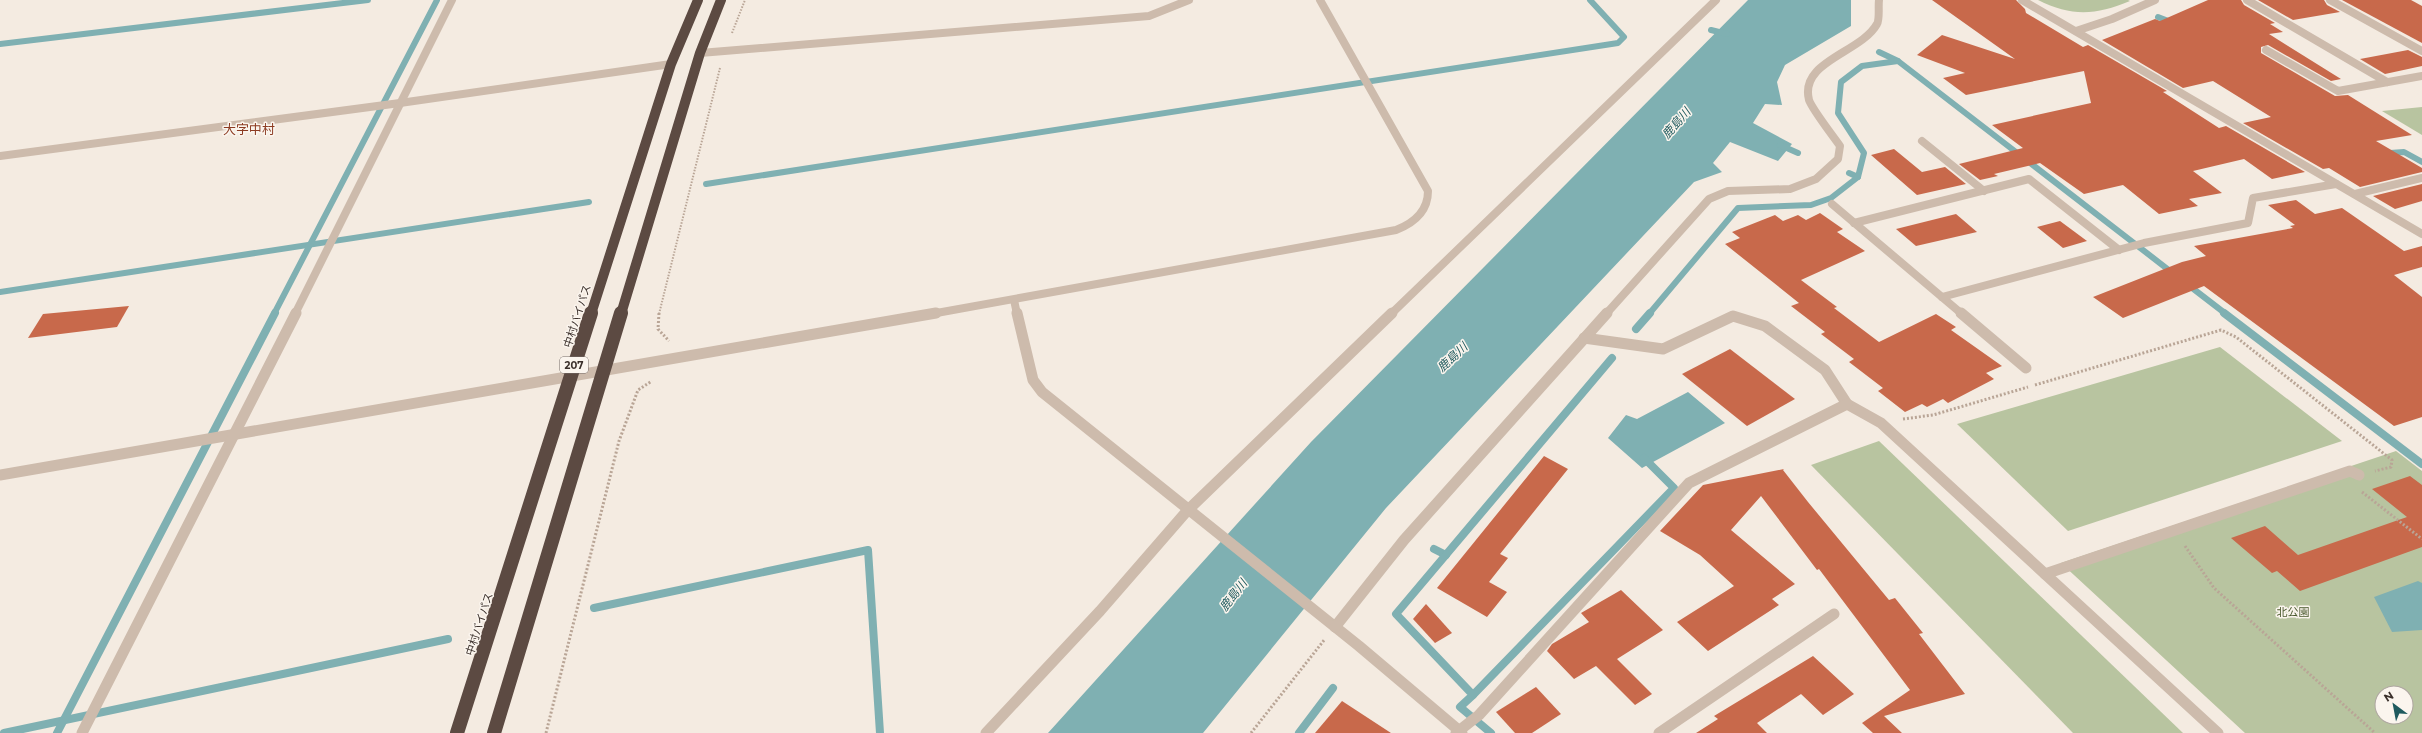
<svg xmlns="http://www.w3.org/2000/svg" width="2422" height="733" font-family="Montserrat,'Noto Sans JP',sans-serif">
<rect width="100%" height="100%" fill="#f4ebe1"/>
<!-- green -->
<g fill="#b8c4a0" fill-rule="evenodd">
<path d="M2038,0h90l2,1c-34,14 -58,16 -92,-1z"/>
<path d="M2422,107v28l-40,-24z"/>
<path d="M2220,347l122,94 -274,90 -111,-107z"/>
<path d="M1879,441l304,292h-110l-262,-268z"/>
<path d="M2396,451l26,20v262h-177l-184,-170zM2382,693h24v24h-24z"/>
</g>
<!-- water -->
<g fill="#7fb0b2">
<path d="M1748,0h103v26l-66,39 -8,17 5,23 -17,-1 -12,19 39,21 -14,17 -48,-19 -17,21 9,9 -28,10 -308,326 -183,225h-155l263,-291z"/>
<path d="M1688,392l37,31 -83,45 -34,-30 18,-23 11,4z"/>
<path d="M2418,581l4,2v47l-30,2 -18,-35z"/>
</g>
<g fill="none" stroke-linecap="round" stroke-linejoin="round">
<!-- stream-far1 -->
<g stroke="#7fb0b2" stroke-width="6">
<path d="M2158,17l13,5"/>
<path d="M1711,30l16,4"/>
<path d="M0,44l368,-44"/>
<path d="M1879,52l19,9 276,213"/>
<path d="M1780,145l18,8"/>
<path d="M2390,153l14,-1 18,10"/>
<path d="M1849,173l9,4"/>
<path d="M706,184l912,-141 6,-6 -34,-37"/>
<path d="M2187,284l39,30"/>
<path d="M0,292l589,-90"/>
<path d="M274,314l163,-314"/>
<path d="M1649,314l89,-106 73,-3 20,-7 27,-21 6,-24 -26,-40 3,-31 21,-16 36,-5"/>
</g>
<!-- stream -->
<g stroke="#7fb0b2" stroke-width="8">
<path d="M2224,313l198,151"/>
<path d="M1636,329l14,-16"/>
<path d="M1434,549l12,6"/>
<path d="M594,608l274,-58 12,183"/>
<path d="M1473,695l201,-207 -30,-30"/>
<path d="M4,733l444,-94"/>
<path d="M57,733l218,-420"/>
<path d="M1299,733l34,-45"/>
<path d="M1491,733l-31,-26 13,-12 -77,-81 216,-256"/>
</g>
</g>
<!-- building -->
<g fill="#c8694b">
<path d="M1932,0h84l9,9 1,4 57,34 5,-2 79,46 -4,1 56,36 7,-2 79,46 -33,7 -28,-20 -51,12 29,22 -33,6 9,7 -39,8 -36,-29 -39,9 -44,-31 -46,11 4,2 -18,4 -21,-16 64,-16 -31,-23 99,-22 -7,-32 -118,24 -23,-17 22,-5 -48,-18 25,-20 73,24z"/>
<path d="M2208,0h33l3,5 31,18 -5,1 13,8 -14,2 72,45 -10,2 -63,-36 -7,2v6l74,43 13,-1 64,40 -36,6 46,27v4l-62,15 -31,-19 -6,1 -80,-46 28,-6 -58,-36 -30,7 -81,-48 53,-21 5,2z"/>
<path d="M2258,0h66l3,5 13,7 -47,8z"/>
<path d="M2342,0h69l11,6v37z"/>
<path d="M2408,50l14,7v9l-37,8 -25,-15z"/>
<path d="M1894,149l28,23 23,-5 21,17 -49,11 -46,-40z"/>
<path d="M2422,184v17l-27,8 -22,-13z"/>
<path d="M2296,200l19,14 27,-6 62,43 18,-5v21l-28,8 28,22v120l-28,9 -190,-140 -81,32 -30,-21 89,-35 24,-6 -12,-10 99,-18 -3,-2 5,-1 -27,-20z"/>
<path d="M1820,213l23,16 -6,3 28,19 -64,29 36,27 -3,1 45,34 57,-28 20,13 -5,3 51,36 -16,7 8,6 -46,24 -5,-4 -16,8 -5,-3 -17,8 -27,-21 5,-3 -34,-26 5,-3 -33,-25 4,-2 -34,-26 8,-3 -74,-59 15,-6 -8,-6 43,-17 8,6 15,-6 8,5z"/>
<path d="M1956,214l21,18 -61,14 -20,-17z"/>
<path d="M2060,221l27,20 -24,7 -26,-21z"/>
<path d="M129,306l-12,21 -89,11 15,-24z"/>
<path d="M1730,349l65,50 -48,27 -65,-52z"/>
<path d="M1544,456l24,13 -68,85 8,4 -19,24 18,10 -20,25 -50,-29z"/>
<path d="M1784,469l-1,1 25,32 81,98 6,-2 28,35 -4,1 46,60 -81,22 18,17h-29l-11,-10 48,-33 -91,-121 -2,1 -56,-74 -30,34 64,54 -23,15 7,6 -71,46 -31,-29 57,-36 -34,-31 -40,-24 43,-46z"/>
<path d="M2410,476l12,9v62l-122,44 -23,-20 -5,2 -41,-35 34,-12 33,29 109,-38 -35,-28z"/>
<path d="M1621,590l42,40 -46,29 35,35 -17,11 -39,-39 -22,13 -27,-28 5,-7 37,-22 -8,-9z"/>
<path d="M1426,604l26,29 -17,10 -22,-24z"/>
<path d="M1813,656l41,38 -31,21 -22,-21 -44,29 10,10h-71l22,-14 -4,-3z"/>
<path d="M1536,687l25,27 -29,19h-17l-19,-21z"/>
<path d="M1342,701l49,32h-76z"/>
</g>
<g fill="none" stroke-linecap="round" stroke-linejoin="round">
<!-- path-far1 -->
<g stroke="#b9a596" stroke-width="2" stroke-dasharray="1.5 1.5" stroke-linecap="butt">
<path d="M732,33l13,-33"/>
<path d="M659,314l61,-246"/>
</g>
<!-- path -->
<g stroke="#b9a596" stroke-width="3" stroke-dasharray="2 2" stroke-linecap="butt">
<path d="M659,313l-1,16 11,12"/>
<path d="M2035,385l186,-55 15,7 156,123 -1,7 -16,4"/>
<path d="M1903,419l30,-4 95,-28"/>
<path d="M2362,492l60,47"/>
<path d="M2185,546l29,42 161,145"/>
<path d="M546,733l73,-292 19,-51 14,-9"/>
<path d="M1251,733l74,-94"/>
</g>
<!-- minor-far1 -->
<g stroke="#cdbbac" stroke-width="8">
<path d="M2022,0l400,234"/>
<path d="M2247,0l140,82"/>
<path d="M2330,0l92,51"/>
<path d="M2076,31l36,-12 43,-19"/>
<path d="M2266,50l72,41 84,-15"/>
<path d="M700,53l449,-37 40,-16"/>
<path d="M1922,141l62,50"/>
<path d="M0,156l400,-53 271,-39"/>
<path d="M2355,194l67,-16"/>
<path d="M1832,204l130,110"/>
<path d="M1854,223l175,-44 90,71"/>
<path d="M1942,297l202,-54 104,-20 5,-25 83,-14"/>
<path d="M1014,300l3,14"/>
<path d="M295,314l157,-314"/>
<path d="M931,314l465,-84c18,-7 32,-19 32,-39l-108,-191"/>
<path d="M1391,314l325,-314"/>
<path d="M1606,314l103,-115 19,-8 62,-2 26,-10 22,-20 2,-13c-7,-10 -28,-37 -31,-46 -10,-39 52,-47 68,-76 3,-5 1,-17 2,-24"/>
</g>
<!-- minor -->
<g stroke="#cdbbac" stroke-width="11">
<path d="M1017,313l16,67 9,12 317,254 103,87"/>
<path d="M1961,313l65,55"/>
<path d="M1584,338l79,11 70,-33 32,10 60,44 22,34 34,19 337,310"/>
<path d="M0,475l936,-162"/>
<path d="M2045,574l305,-103 9,4"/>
<path d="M1335,627l69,-87 203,-227"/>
<path d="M82,733l214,-420"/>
<path d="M986,733l114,-122 87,-100 205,-198"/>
<path d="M1456,733l23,-18 210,-232 158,-79"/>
<path d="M1659,733l175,-119"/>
</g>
<!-- highway-far1 -->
<g stroke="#5c4a42" stroke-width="10">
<path d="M591,314l80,-250 27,-64"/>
<path d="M621,314l79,-261 21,-53"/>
</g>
<!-- highway -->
<g stroke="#5c4a42" stroke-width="14">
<path d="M457,733l134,-420"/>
<path d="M494,733l127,-420"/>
</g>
</g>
<g text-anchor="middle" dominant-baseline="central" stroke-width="3" stroke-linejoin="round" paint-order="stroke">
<!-- shield labels -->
<rect fill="#fbf5ee" stroke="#756b66" stroke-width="1" x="560" y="357" width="28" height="16" rx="3"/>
<g font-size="10" font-weight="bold" fill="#3b302b">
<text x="574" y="365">207</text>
</g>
<!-- street labels -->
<g font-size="11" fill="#3b302b" stroke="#fbf5ee">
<text transform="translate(577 316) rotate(-72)">中村バイパス</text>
<text transform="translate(479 624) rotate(-72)">中村バイパス</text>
</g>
<!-- park labels -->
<g font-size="11" fill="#4a5a2e" stroke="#fbf5ee">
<text x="2293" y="612">北公園</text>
</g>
<!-- water labels -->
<g font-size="12" font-style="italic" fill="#1f5a5e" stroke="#fbf5ee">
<text transform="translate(1676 123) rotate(-49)">鹿島川</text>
<text transform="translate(1452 357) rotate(-43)">鹿島川</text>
<text transform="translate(1233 595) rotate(-52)">鹿島川</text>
</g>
<!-- quarter labels -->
<g font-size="13" fill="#8c3b22" stroke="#fbf5ee">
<text x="249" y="129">大字中村</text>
</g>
</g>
<!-- north arrow -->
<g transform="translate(2394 705) rotate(328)"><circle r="19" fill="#fbf5ee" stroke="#aea6a0"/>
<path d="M0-3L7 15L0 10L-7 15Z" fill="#1f5a5e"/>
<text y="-6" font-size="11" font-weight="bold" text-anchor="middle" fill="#3b302b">N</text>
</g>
</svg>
